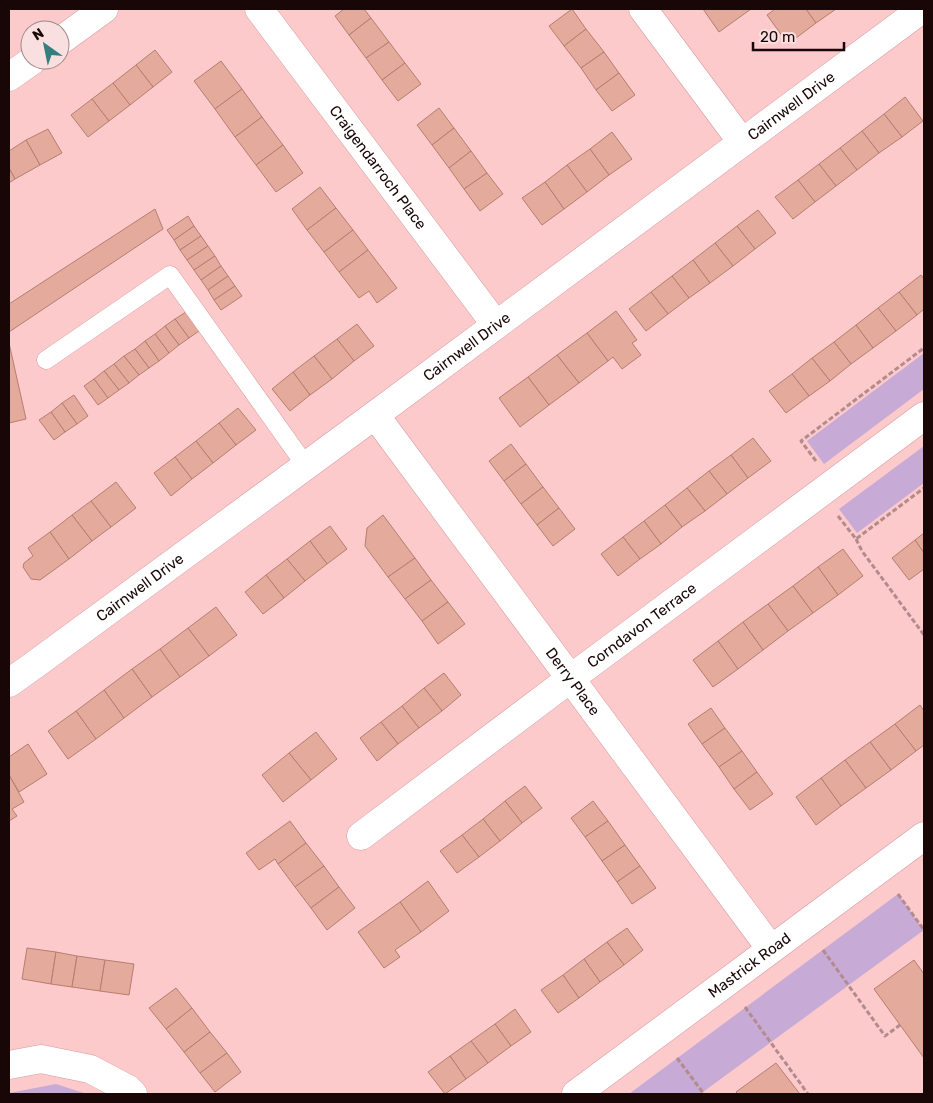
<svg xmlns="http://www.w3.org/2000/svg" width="933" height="1103" font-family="Rubik,sans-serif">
<rect width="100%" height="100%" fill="#fdcacc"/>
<!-- green -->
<g fill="#c7aad5">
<path d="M924,353v36l-100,75 -17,-23z"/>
<path d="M924,446v37l-67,50 -18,-24z"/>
<path d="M898,894l26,36 -221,162 1,2h-75z"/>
<path d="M56,1084l31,10h-78v-1z"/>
</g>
<!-- building -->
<g fill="#e4aa9b" stroke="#b57e70">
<path d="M344,9h20l7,9 -22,17 -14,-19z"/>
<path d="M572,9l14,20 -22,17 -15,-20z"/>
<path d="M703,9h48l-32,23z"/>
<path d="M775,9h31l10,14 -28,21 -21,-29z"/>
<path d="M806,9h30l-20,14z"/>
<path d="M371,18l18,24 -23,16 -17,-23z"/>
<path d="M586,29l18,23 -23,16 -17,-22z"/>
<path d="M389,42l16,21 -23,17 -16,-22z"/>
<path d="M155,50l17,22 -19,15 -17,-22z"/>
<path d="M604,52l15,21 -23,17 -15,-22z"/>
<path d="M221,61l21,28 -27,20 -21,-28z"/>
<path d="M405,63l16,21 -23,17 -16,-21z"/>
<path d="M136,65l17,22 -23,18 -17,-22z"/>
<path d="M619,73l16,22 -23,16 -16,-21z"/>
<path d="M113,83l17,22 -21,16 -17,-22z"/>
<path d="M242,89l20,28 -27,20 -20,-28z"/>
<path d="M905,97l18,24 -21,16 -18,-23z"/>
<path d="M92,99l17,22 -21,16 -17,-22z"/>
<path d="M439,108l15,20 -22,17 -15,-20z"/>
<path d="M884,114l18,23 -23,16 -17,-22z"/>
<path d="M262,117l21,28 -27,20 -21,-28z"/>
<path d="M454,128l17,23 -22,17 -17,-23z"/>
<path d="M48,129l14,24 -22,12 -14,-25z"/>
<path d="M862,131l17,22 -22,17 -17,-22z"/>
<path d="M612,132l20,27 -23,16 -19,-26z"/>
<path d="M26,140l14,25 -25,14 -6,-11v-17z"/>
<path d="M283,145l20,28 -27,19 -20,-27z"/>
<path d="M840,148l17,22 -21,16 -17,-22z"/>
<path d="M590,149l19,26 -22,17 -20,-27z"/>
<path d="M471,151l16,22 -23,16 -15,-21z"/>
<path d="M819,164l17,22 -21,16 -17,-22z"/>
<path d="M567,165l20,27 -23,17 -19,-27z"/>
<path d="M9,168l6,11 -6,4z"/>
<path d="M487,173l16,21 -23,17 -16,-22z"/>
<path d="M798,180l17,22 -22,17 -18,-22z"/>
<path d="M545,182l19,27 -22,16 -20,-27z"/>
<path d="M320,187l16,21 -29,22 -15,-21z"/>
<path d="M336,208l17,22 -29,22 -17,-22z"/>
<path d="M155,209l8,20 -154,103v-28z"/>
<path d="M758,210l18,23 -21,16 -18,-23z"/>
<path d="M188,216l6,10 -20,14 -7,-10z"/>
<path d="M194,226l7,10 -21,14 -6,-10z"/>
<path d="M737,226l18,23 -22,17 -18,-23z"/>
<path d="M353,230l15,20 -29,22 -15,-20z"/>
<path d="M201,236l7,10 -21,14 -7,-10z"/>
<path d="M715,243l18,23 -23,17 -17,-23z"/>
<path d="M208,246l7,10 -21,14 -7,-10z"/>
<path d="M368,250l29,38 -20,15 -8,-12 -10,7 -20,-26z"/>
<path d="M215,256l6,10 -20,14 -7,-10z"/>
<path d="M693,260l17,23 -21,15 -17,-22z"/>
<path d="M221,266l7,10 -20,14 -7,-10z"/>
<path d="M921,275l3,4v30l-7,6 -18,-23z"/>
<path d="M228,276l7,10 -21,14 -6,-10z"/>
<path d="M672,276l17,22 -21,16 -17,-22z"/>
<path d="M235,286l7,10 -21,14 -7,-10z"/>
<path d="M651,292l17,22 -22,17 -17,-22z"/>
<path d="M899,292l18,23 -21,16 -18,-23z"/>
<path d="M878,308l18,23 -23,17 -17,-23z"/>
<path d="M616,311l21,29 -5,3 9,12 -19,14 -9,-12 -5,4 -21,-28z"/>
<path d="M186,312l13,19 -10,7 -14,-19z"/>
<path d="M175,319l14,19 -10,7 -14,-19z"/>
<path d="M357,324l17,22 -20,15 -17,-22z"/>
<path d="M856,325l17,23 -22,16 -17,-22z"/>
<path d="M165,326l14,19 -10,8 -14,-19z"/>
<path d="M587,333l21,28 -29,22 -22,-28z"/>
<path d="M155,334l14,19 -10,8 -14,-20z"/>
<path d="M337,339l17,22 -22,18 -18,-23z"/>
<path d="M145,341l14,20 -10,7 -14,-19z"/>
<path d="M834,342l17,22 -21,17 -18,-23z"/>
<path d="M9,343l17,76 -17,4z"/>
<path d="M135,349l14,19 -10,7 -15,-19z"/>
<path d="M557,355l22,28 -30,22 -21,-28z"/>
<path d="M124,356l15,19 -10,8 -15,-19z"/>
<path d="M314,356l18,23 -22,16 -17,-23z"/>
<path d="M812,358l18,23 -21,15 -17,-22z"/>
<path d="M114,364l15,19 -10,7 -15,-19z"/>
<path d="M104,371l15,19 -11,8 -14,-19z"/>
<path d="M293,372l17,23 -20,16 -18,-22z"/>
<path d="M792,374l17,22 -23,17 -17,-22z"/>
<path d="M528,377l21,28 -29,22 -21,-29z"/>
<path d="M94,379l14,19 -10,7 -14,-19z"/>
<path d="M74,395l14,21 -11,8 -15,-21z"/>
<path d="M62,403l15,21 -12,8 -14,-20z"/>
<path d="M238,408l18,22 -20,15 -17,-22z"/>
<path d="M51,412l14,20 -11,8 -15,-20z"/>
<path d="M219,423l17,22 -23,18 -17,-22z"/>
<path d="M753,438l18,23 -23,17 -17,-23z"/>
<path d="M196,441l17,22 -21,16 -17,-22z"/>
<path d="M511,444l15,20 -22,17 -15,-20z"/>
<path d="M731,455l17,23 -21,16 -18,-23z"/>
<path d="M175,457l17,22 -21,17 -17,-23z"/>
<path d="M526,464l17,23 -22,17 -17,-23z"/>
<path d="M709,471l18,23 -22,17 -18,-23z"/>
<path d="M116,482l20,26 -25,19 -20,-26z"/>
<path d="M543,487l16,21 -22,17 -16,-21z"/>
<path d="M687,488l18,23 -23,16 -17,-22z"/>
<path d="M91,501l20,26 -19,14 -20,-26z"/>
<path d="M665,505l17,22 -21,17 -17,-23z"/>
<path d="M559,508l16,21 -22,17 -16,-21z"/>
<path d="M72,515l20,26 -23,18 -19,-27z"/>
<path d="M383,515l32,43 -27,19 -23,-31 2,-18z"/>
<path d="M644,521l17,23 -21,15 -17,-22z"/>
<path d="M330,526l17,23 -20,15 -17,-23z"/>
<path d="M50,532l19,27 -29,21 -9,-1 -8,-12 1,-4 9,-7 -5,-8z"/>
<path d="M924,533v20l-9,-13z"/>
<path d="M623,537l17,22 -22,17 -17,-22z"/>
<path d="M915,540l9,13v16l-15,11 -17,-22z"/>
<path d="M310,541l17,23 -22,17 -18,-22z"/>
<path d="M843,549l20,27 -25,19 -20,-28z"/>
<path d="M415,558l16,22 -26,19 -17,-22z"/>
<path d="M287,559l18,22 -21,17 -18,-23z"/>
<path d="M818,567l20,28 -25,18 -20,-27z"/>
<path d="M266,575l18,23 -21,16 -18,-22z"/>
<path d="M431,580l17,22 -26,19 -17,-22z"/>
<path d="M793,586l20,27 -25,18 -20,-27z"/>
<path d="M448,602l17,22 -27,20 -16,-23z"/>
<path d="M768,604l20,27 -25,19 -20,-28z"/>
<path d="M216,607l21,28 -28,21 -21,-28z"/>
<path d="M743,622l20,28 -25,19 -20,-28z"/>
<path d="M188,628l21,28 -29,21 -20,-28z"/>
<path d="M718,641l20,28 -25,18 -20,-27z"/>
<path d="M160,649l20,28 -28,20 -20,-28z"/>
<path d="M132,669l20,28 -28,21 -20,-28z"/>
<path d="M444,673l17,22 -19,16 -18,-23z"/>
<path d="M424,688l18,23 -23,17 -17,-22z"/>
<path d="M104,690l20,28 -28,21 -20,-28z"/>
<path d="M920,705l4,6v34l-8,6 -21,-27z"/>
<path d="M402,706l17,22 -21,16 -17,-22z"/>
<path d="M711,708l14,20 -23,16 -14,-20z"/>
<path d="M76,711l20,28 -28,20 -20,-28z"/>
<path d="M381,722l17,22 -21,17 -17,-23z"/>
<path d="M895,724l21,27 -25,19 -21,-28z"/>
<path d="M725,728l17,23 -23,16 -17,-23z"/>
<path d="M316,732l21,27 -26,21 -22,-27z"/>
<path d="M870,742l21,28 -25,18 -21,-28z"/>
<path d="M28,744l19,30 -28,18 -10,-17v-18z"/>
<path d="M742,751l15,21 -23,17 -15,-22z"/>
<path d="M289,753l22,27 -28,22 -21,-27z"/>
<path d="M845,760l21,28 -25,18 -20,-28z"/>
<path d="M757,772l16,22 -23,16 -16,-21z"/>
<path d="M9,775l15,27 -12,7 5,7 -8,5z"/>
<path d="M821,778l20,28 -25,19 -20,-28z"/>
<path d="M525,786l17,22 -20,15 -17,-22z"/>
<path d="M505,801l17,22 -22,18 -17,-22z"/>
<path d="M593,801l15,20 -23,16 -14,-19z"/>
<path d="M483,819l17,22 -21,16 -17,-22z"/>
<path d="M290,821l16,22 -28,21 -3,-5 -16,11 -13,-17z"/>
<path d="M608,821l17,24 -23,16 -17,-24z"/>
<path d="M462,835l17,22 -22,16 -17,-22z"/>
<path d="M306,843l18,23 -29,21 -17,-23z"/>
<path d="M625,845l15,21 -23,16 -15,-21z"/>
<path d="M324,866l15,21 -28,21 -16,-21z"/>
<path d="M640,866l16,22 -24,16 -15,-22z"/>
<path d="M428,881l21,30 -28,21 -21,-30z"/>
<path d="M339,887l16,21 -28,22 -16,-22z"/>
<path d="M400,902l21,30 -26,18 5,7 -16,11 -26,-36z"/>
<path d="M627,928l16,22 -19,15 -17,-23z"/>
<path d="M607,942l17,23 -24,17 -16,-23z"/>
<path d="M27,948l29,4 -5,32 -29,-5z"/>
<path d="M56,952l21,4 -5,31 -21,-3z"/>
<path d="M77,956l28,4 -5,31 -28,-4z"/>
<path d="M584,959l16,23 -21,16 -16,-23z"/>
<path d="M105,960l29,4 -5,31 -29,-4z"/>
<path d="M914,960l10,14v84l-50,-69z"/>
<path d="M563,975l16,23 -21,15 -17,-23z"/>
<path d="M176,988l16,20 -26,21 -17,-21z"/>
<path d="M192,1008l18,24 -26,20 -18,-23z"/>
<path d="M515,1009l16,23 -20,14 -16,-22z"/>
<path d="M495,1024l16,22 -23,17 -17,-22z"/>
<path d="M210,1032l17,21 -27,20 -16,-21z"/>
<path d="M471,1041l17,22 -22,16 -16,-23z"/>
<path d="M227,1053l14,19 -26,20 -15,-19z"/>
<path d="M450,1056l16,23 -21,15 -17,-22z"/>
<path d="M776,1063l24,31h-62l-2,-2z"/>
</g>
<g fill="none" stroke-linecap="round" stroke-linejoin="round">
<!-- lane casing -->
<g stroke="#d69a9d" stroke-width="19">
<path id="lane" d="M46,360l124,-85 136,191"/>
</g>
<!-- street casing -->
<g stroke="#d69a9d" stroke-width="29">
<g id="street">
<path id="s1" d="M259,9l237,316"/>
<path d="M643,9l99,133"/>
<path d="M60,41l44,-32"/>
<path d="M9,77l24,-17"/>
<path id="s2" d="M375,415l396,534"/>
<path id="s3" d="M9,683l28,-20 338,-248 547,-406"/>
<path id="s4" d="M361,836l210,-158 353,-262"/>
<path d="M9,1065l32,-6 49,10 38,20 5,5"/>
<path id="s5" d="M576,1094l348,-258"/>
</g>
</g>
<!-- path -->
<g stroke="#b48b8d" stroke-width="3" stroke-dasharray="5 2.5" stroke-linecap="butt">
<path d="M816,461l-15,-20 123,-93"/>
<path d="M838,516l18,23 68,-51"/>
<path d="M856,539l6,12 62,84"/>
<path d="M898,894l26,36"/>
<path d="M823,950l62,86 15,-11"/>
<path d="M745,1007l63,87"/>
<path d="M677,1058l27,36"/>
</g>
<!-- lane -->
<use href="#lane" stroke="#fff" stroke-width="18"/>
<!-- street -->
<use href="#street" stroke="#fff" stroke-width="28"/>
</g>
<g text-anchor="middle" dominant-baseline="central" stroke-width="4" stroke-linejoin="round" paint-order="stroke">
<!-- street labels -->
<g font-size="15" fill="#190607" stroke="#f9dfe0">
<text stroke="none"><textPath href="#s3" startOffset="972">Cairnwell Drive</textPath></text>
<text stroke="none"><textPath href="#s1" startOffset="198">Craigendarroch Place</textPath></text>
<text stroke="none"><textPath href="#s3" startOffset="568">Cairnwell Drive</textPath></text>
<text stroke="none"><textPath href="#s3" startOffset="162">Cairnwell Drive</textPath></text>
<text stroke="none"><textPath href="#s4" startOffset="351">Corndavon Terrace</textPath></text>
<text stroke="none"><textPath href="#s2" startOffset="332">Derry Place</textPath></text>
<text stroke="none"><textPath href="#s5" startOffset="216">Mastrick Road</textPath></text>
</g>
</g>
<!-- border -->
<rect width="933" height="1103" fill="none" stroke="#190607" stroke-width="20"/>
<!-- north arrow -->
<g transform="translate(45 45) rotate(327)"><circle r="24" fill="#f9dfe0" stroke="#9f8889"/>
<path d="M0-4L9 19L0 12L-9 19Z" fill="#357e7e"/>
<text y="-8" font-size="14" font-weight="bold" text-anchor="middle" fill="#190607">N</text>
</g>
<!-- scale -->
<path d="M753 42v8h91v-8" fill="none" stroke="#190607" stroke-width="2.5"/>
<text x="760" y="42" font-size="15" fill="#190607" stroke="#f9dfe0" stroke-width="4" paint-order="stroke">20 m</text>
</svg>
